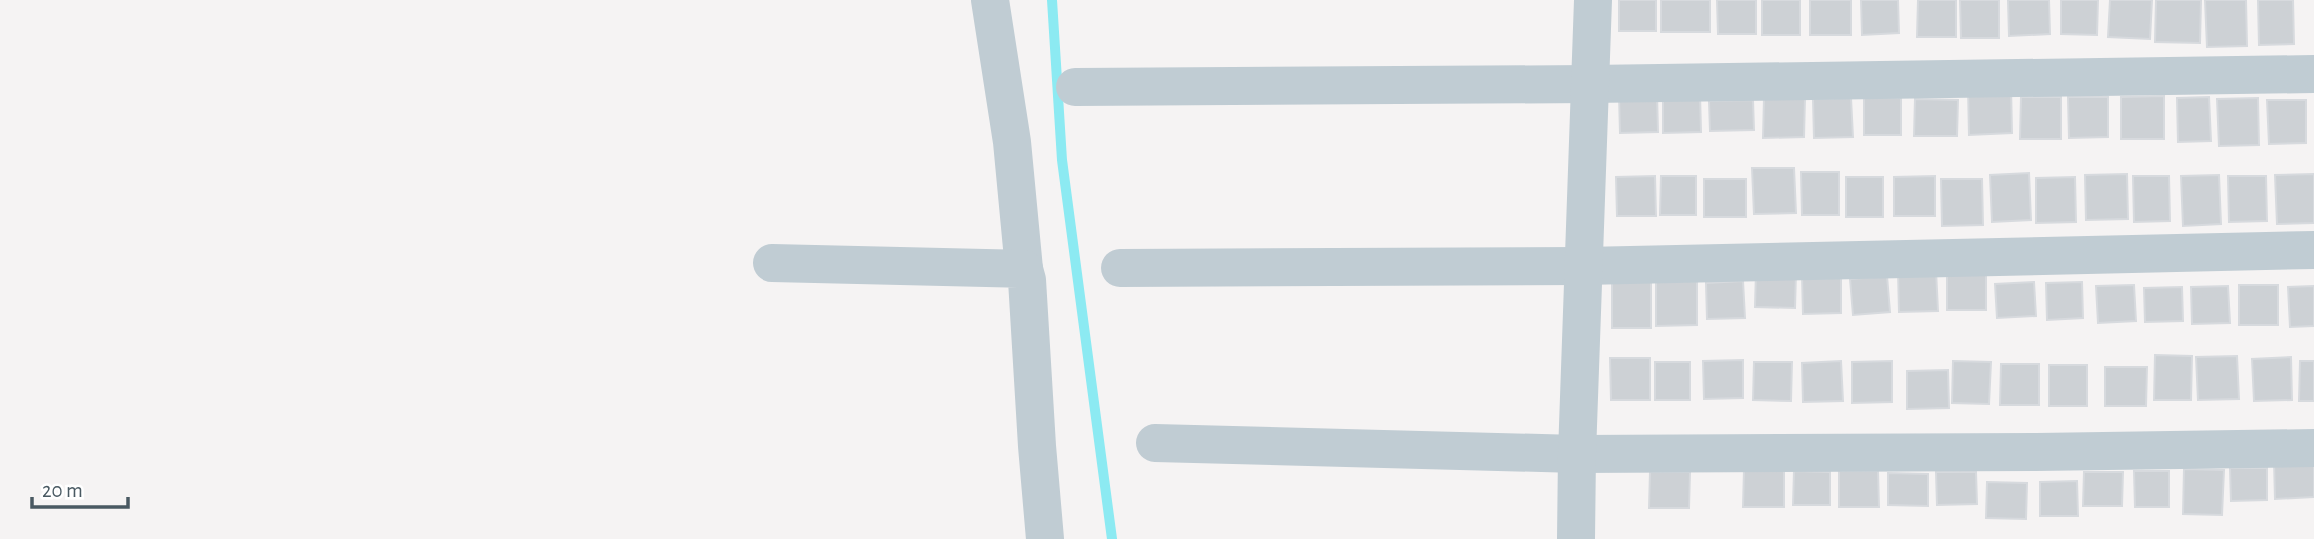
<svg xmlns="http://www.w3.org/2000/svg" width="2314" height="539" font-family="'Alegreya Sans',sans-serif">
<rect width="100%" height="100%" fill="#f5f3f3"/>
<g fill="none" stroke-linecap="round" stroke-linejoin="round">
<!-- stream -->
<path stroke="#8ceaf2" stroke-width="10" d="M1052,0l10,160 50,379"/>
</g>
<!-- building -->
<g fill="#cdd1d5" stroke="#d7dade" stroke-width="2">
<rect x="1619" y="0" width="37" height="31"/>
<rect x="1661" y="0" width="49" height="32"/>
<path d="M1717,0h39v34h-38z"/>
<rect x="1762" y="0" width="38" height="35"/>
<rect x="1810" y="0" width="41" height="35"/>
<path d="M1861,0h37l1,33 -37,2z"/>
<path d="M1918,0h38v37h-39z"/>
<path d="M1960,0h39v38h-38z"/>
<path d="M2008,0h41l1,34 -41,2z"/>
<path d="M2061,0h37l-1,35 -36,-1z"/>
<path d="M2110,0h42l-2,39 -42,-2z"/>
<path d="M2156,0h45l-1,43 -45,-1z"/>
<path d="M2205,0h41l1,46 -40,1z"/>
<path d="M2258,0h35l1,44 -35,1z"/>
<path d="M2011,86l1,47 -43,2 -1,-48z"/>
<path d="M1657,94l1,38 -38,1 -1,-38z"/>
<path d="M1663,94h37l1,38 -38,1z"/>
<path d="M2164,96v43h-43v-42z"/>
<path d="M2021,97h40v42h-41z"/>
<path d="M2068,97h40v40l-39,1z"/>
<path d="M2209,97l2,44 -33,1 -1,-44z"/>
<path d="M1764,98h41l-1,39 -41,1z"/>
<path d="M1851,98l2,39 -39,1 -1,-39z"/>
<rect x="1864" y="98" width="37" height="37"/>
<path d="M2258,98l1,47 -40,1 -2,-47z"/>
<path d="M1915,99l43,1 -1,36h-43z"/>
<path d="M1753,100l1,30 -44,1 -1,-30z"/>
<path d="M2267,100h39v43l-37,1z"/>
<path d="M1752,168h42l2,45 -42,1z"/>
<path d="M1801,172h38v43h-37z"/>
<path d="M2029,173l2,47 -39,2 -2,-47z"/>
<path d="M2127,174l1,45 -42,1 -1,-45z"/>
<path d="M2314,174v49l-37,1 -2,-49z"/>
<path d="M2219,175l2,49 -38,2 -2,-50z"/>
<path d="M1655,176l1,40h-39l-1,-39z"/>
<path d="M1661,176h35v39h-36z"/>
<path d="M1935,176v40h-41v-39z"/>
<path d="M2133,176h36l1,45 -36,1z"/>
<path d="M2228,176h38l1,45 -38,1z"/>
<rect x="1846" y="177" width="37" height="40"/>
<path d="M2075,177l1,45 -40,1v-45z"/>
<rect x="1704" y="179" width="42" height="38"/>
<path d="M1941,179h41l1,46 -41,1z"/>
<path d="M1936,270l2,41 -39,1 -1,-41z"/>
<path d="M1756,271l40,1 -1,36 -40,-1z"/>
<rect x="1947" y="272" width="39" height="38"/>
<path d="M1841,275v38l-38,1 -1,-38z"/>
<path d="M1887,276l3,36 -37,3 -3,-36z"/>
<rect x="1612" y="278" width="39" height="50"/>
<path d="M1697,281v44l-41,1v-44z"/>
<path d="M1743,281l2,37 -38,1 -1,-36z"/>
<path d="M2034,282l2,34 -39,2 -2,-34z"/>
<path d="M2082,282l1,36 -36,2 -1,-37z"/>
<path d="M2134,285l2,36 -38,2 -2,-37z"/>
<rect x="2239" y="285" width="39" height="40"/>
<path d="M2228,286l2,37 -38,1 -1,-37z"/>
<path d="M2314,286v40l-24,1 -2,-40z"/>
<path d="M2182,287l1,34 -38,1 -1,-34z"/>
<path d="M2155,355l37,1 -1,44h-37z"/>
<path d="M2237,356l2,43 -41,1 -2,-43z"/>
<path d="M2291,357l1,43 -38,1 -2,-42z"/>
<path d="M1610,358h40v42h-39z"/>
<path d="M1743,360v38l-39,1 -1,-38z"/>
<path d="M1841,361l2,40 -40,1 -1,-39z"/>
<path d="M1892,361v41l-40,1v-41z"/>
<path d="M1953,361l38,1 -2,42 -37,-1z"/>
<path d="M2300,361h14v40h-15z"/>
<rect x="1655" y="362" width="35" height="38"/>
<path d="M1754,362h38l-1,39 -38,-1z"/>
<path d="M2001,364h38v41h-39z"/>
<rect x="2049" y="365" width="38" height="41"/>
<path d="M2105,367h42l-1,39h-41z"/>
<path d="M1948,370l1,38 -42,1v-38z"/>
<path d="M2314,460v37l-39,2 -1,-38z"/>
<path d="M2230,468h37v32l-36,1z"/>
<path d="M2184,469l40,1 -2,45 -39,-1z"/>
<path d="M1744,470h40v37h-41z"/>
<path d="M1794,471l36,1v33h-37z"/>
<path d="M1839,471h39l1,36h-40z"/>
<path d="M2134,471h35v36h-34z"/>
<path d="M1650,472h40l-1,36h-40z"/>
<path d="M1936,472h40l1,32 -40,1z"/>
<path d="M2084,472h39l-1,34h-39z"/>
<path d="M1888,473l40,1v32l-40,-1z"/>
<path d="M2077,481l1,35h-38v-34z"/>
<path d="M1987,482l40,1 -1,36 -40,-1z"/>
</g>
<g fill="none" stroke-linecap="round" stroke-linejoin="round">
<!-- minor -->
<g stroke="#c0ccd3" stroke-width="38">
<path d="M990,0l22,142 12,127"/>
<path d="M1075,87l515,-3 724,-10"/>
<path d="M772,263l252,6 3,11 10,166 8,93"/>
<path d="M1120,268l464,-2 730,-16"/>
<path d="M1155,443l422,11 459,-2 278,-4"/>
<path d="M1576,539l1,-85 16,-454"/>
</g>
</g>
<!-- scale -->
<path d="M32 497v10h96v-10" fill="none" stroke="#495962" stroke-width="3.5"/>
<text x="42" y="497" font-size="21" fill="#495962" stroke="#ffffff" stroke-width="5" paint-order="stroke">20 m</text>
</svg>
